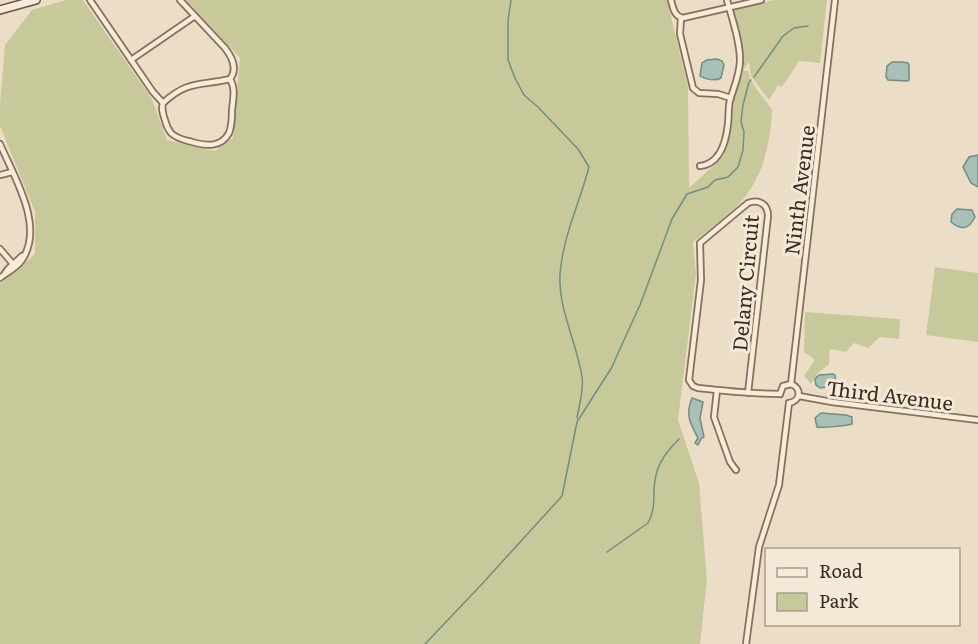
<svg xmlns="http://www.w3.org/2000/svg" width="978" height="644" font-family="Literata,serif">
<rect width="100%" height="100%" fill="#ecdec6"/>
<!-- green -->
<g fill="#c7c99b">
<path d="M66,0h17l69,99 15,41 48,11 18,-13 7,-80 -54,-58h481l21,87 1,101 34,-31 8,-28 1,-27 10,-28 1,-13 -9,-50 3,-2 37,-9h53l-7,63 -21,-2 -17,26 -3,-1h-3l1,2 -8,12 -18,-24 -2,-14 -5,7v2h4c3,13 15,26 23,37l1,3c-2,35 -10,70 -35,95 -14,13 -29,24 -44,36l3,32 -18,146 21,63 8,97 -7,64h-700v-360l35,-30v-42l-35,-86v-21l5,-60 27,-35z"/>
<path d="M935,267l43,6v69l-52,-7z"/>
<path d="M805,312l95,7 -1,20 -19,-2 -12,11 -14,-5 -8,9 -16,-3 -1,15 -11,9 -7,11 -7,-8 10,-15 -1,-3 -9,-6z"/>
</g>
<!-- water -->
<g fill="#a8c0b7" stroke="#6f8e84" stroke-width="1.5">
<path d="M717,59l5,2 2,4 -3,13c-5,3 -15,2 -21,-2l2,-13 5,-3z"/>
<path d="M892,62h10l6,1 1,2v15l-2,1 -19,-1 -2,-3 1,-11z"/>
<path d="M978,155v32l-7,-4 -8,-16 6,-10z"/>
<path d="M957,209l15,1 3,7c-6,12 -13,14 -24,5l1,-8z"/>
<path d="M833,374l2,1 1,7 -2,4 -14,2 -4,-3 -1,-6 4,-4z"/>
<path d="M692,398l11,4 -3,16 4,19 -3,2 -3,6 -3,-2 3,-5c-8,-15 -13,-23 -6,-40z"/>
<path d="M821,413l25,2 6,2v7c-7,2 -29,4 -35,3l-2,-9z"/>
</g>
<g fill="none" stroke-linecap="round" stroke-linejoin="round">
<!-- stream -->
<g stroke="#6f8e84" stroke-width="1.5">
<path d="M511,0l-3,21v39l7,18 9,17 14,12 40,42 11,18c-9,35 -26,69 -29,107 -2,35 17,69 22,103 2,13 -3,29 -5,41"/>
<path d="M754,77l29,-41 11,-8 14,-2"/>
<path d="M607,552l41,-29c6,-11 6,-20 6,-33 1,-23 9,-35 25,-51"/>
<path d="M425,644l57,-60 80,-88 15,-74 35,-55 7,-16 21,-46 32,-86 15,-25 21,-7 7,-7 13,-3 10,-10 5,-17 1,-18 -3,-10 2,-17 6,-23 2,-2"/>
</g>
<!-- street casing -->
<g stroke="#86705d" stroke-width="8">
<g id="street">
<path d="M90,0l63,92 10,11c-2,7 0,11 2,17 1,5 3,9 6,13 6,6 14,7 21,9 14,4 29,6 37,-9 3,-7 3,-15 3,-23 1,-11 4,-21 -2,-31 8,-10 2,-22 -5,-31l-45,-48"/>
<path d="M671,0c2,8 3,16 12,18l78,-18"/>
<path d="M681,18l-1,16 13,54 6,5 19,1 13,4"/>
<path d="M131,60l64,-44"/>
<path d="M163,103c25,-23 37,-17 67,-24"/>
<path d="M0,144c14,33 45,82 22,116 -5,8 -15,12 -22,18"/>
<path d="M700,166c20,-2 26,-24 28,-42 1,-8 0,-16 2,-24 4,-13 10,-26 10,-40 0,-20 -8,-41 -13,-60"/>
<path d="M0,175l12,-3"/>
<path d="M0,249l13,15"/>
<path d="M5,273l3,-4 14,-13"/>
<path d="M791,384l44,-384"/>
<path d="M717,390l-3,27 16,45 6,8"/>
<path d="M748,393l20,-177c0,-12 -9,-17 -20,-13l-48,40 1,37 -12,100 4,6 5,2c27,3 54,6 82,6"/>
<path d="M780,394l3,-8 8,-2"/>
<path d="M799,396l33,6 146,18"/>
<path d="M789,403c12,-2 13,-15 2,-19"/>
<path d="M746,644l13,-97 20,-62 10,-82"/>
</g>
</g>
<!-- secondary casing -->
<g stroke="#685240" stroke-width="10">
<path id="secondary" d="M0,10l36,-10"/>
</g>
<!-- street -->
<use href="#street" stroke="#f7ecd9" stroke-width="4.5"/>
<!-- secondary -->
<use href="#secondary" stroke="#f7ecd9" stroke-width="7"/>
</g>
<g text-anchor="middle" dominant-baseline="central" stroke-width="6" stroke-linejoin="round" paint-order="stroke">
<!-- street labels -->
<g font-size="20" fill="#372a20" stroke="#f4e9d6">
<text transform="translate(798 190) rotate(-83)">Ninth Avenue</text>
<text transform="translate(744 283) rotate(-85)">Delany Circuit</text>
<text transform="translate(890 394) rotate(7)">Third Avenue</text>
</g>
</g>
<!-- legend -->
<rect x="765" y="548" width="195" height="78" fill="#f4e9d6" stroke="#a89d8d" stroke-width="1.5"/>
<rect x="777" y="568" width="30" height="9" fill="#f7ecd9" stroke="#a89d8d" stroke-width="1.5"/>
<text x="819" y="578" font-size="18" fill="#372a20">Road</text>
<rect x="777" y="593" width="30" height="18" fill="#c7c99b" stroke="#a89d8d" stroke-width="1.5"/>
<text x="819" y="608" font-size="18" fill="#372a20">Park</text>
</svg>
